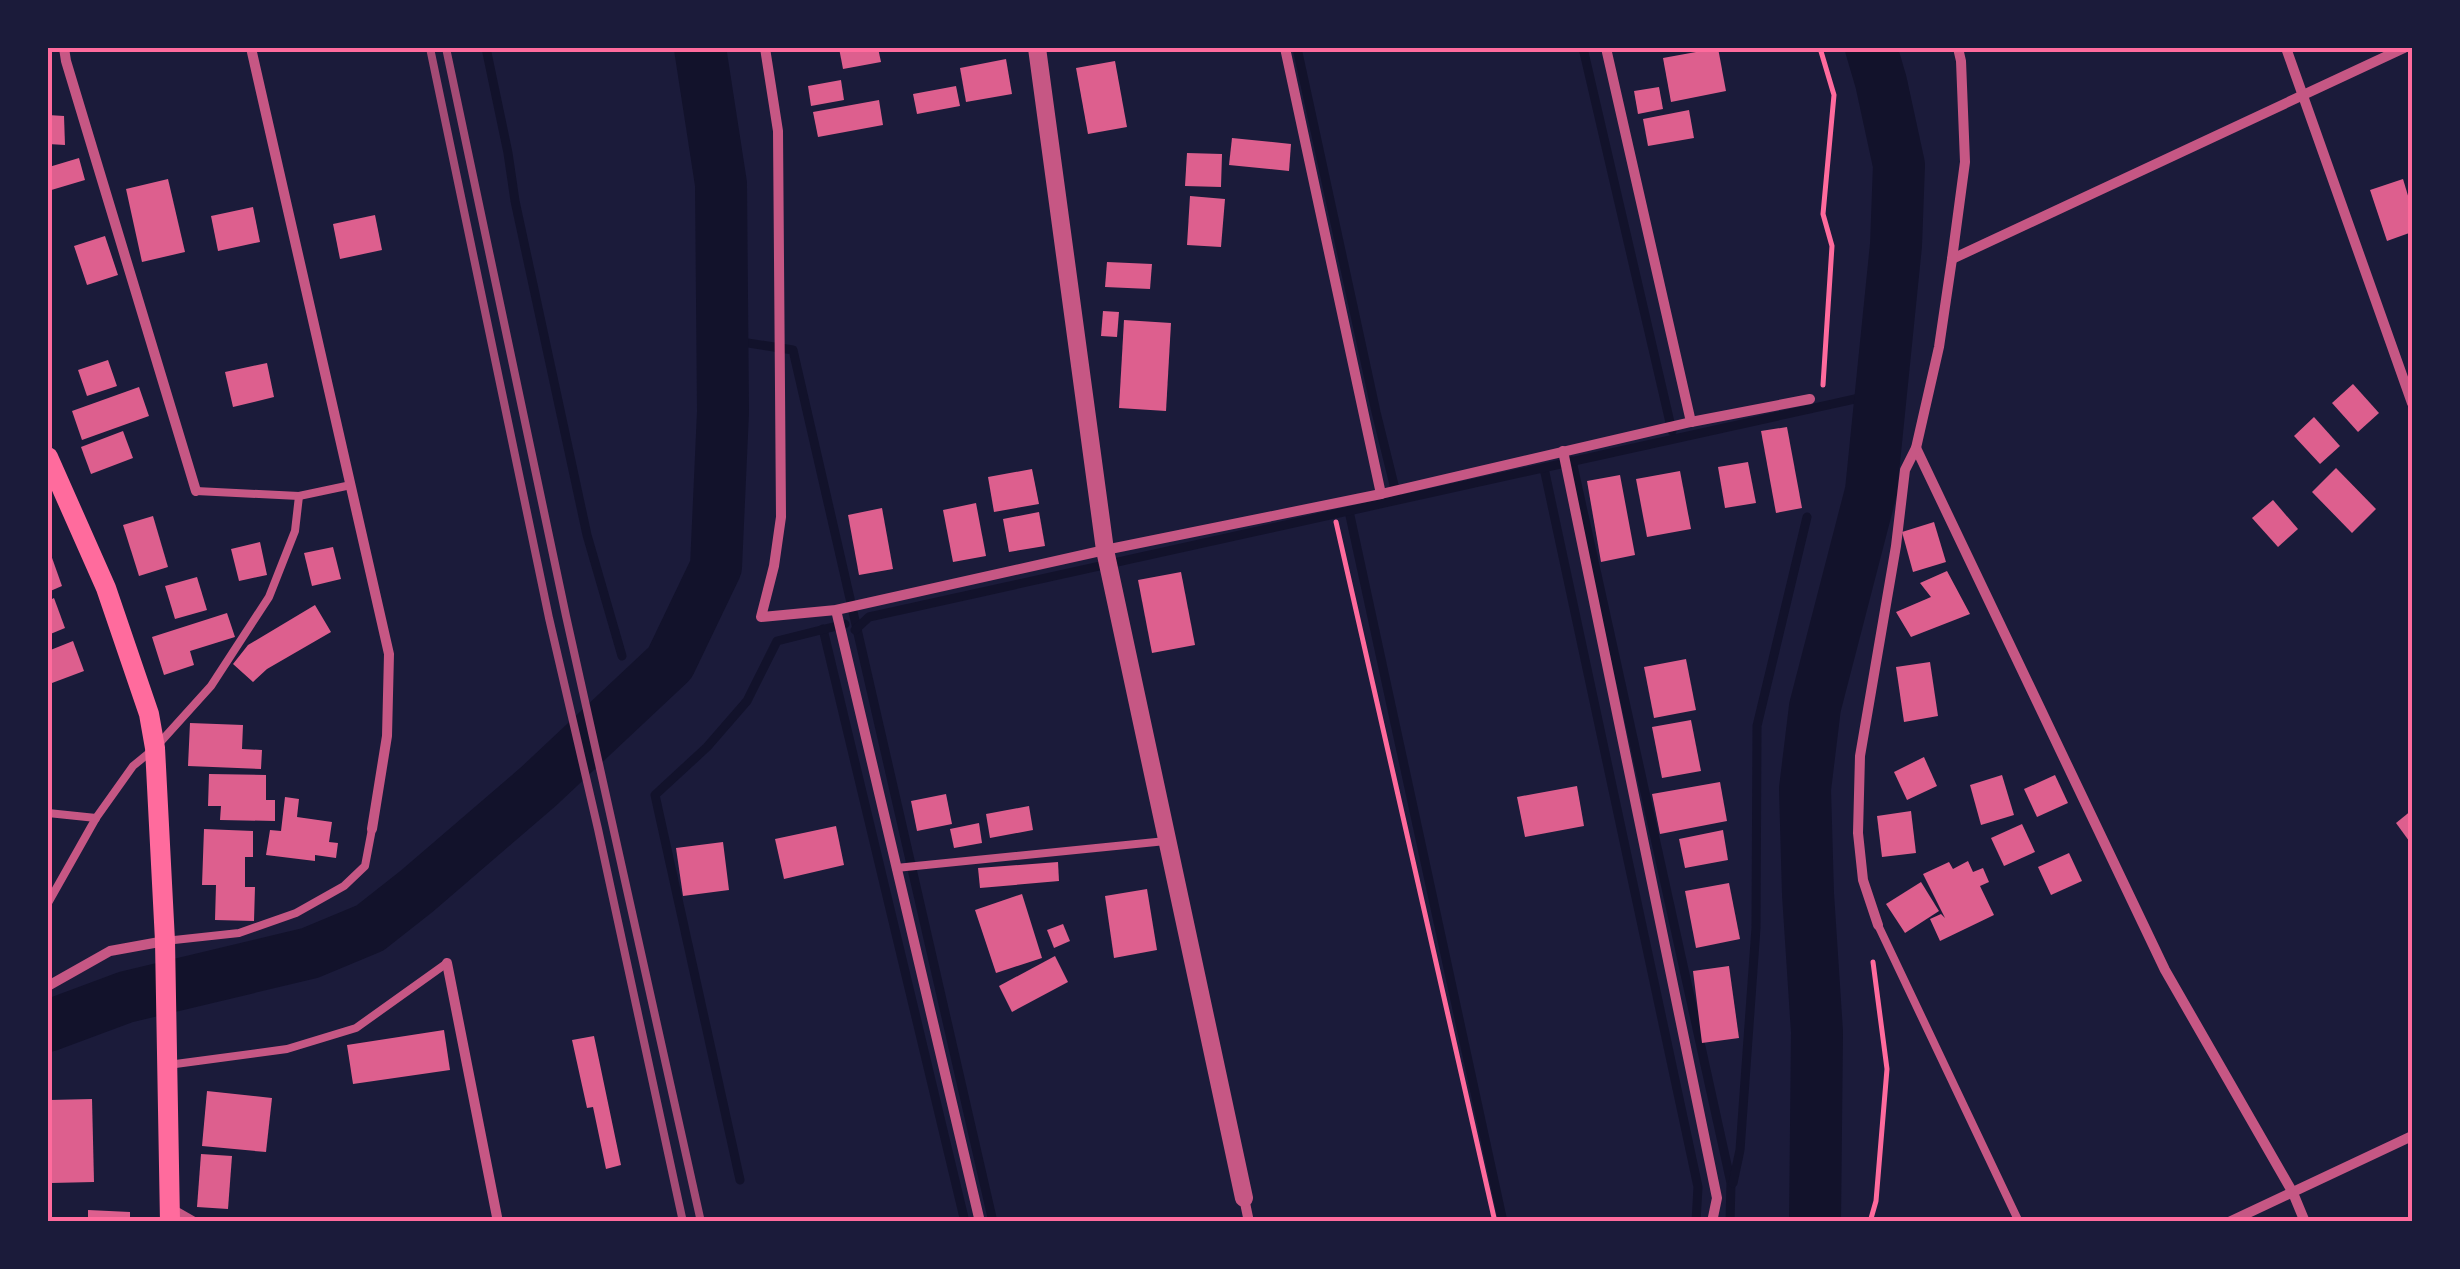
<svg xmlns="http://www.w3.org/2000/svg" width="2460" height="1269" font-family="Raleway,sans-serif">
<rect width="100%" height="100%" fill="#1b1b3a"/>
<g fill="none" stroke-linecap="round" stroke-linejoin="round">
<!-- stream -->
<g stroke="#12122b" stroke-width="9">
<path d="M486,48l22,105 7,48 72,334 35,121"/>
<path d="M1297,48l79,364 21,85"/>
<path d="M1583,48l89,383"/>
<path d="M723,339l70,11c64,291 134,581 200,872"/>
<path d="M1572,461l159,722 -1,39"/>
<path d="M1544,468l154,719 -2,35"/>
<path d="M1349,511l154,711"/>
<path d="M823,629l142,593"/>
<path d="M855,630l14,-13 1013,-224"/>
<path d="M740,1180l-85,-385 52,-48 40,-46 30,-60 68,-17"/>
<path d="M1733,1183l7,-33 16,-222 1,-202 50,-209"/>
</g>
<!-- river -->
<g stroke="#12122b" stroke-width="52">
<path d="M48,1026l78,-29 184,-44 60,-25 47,-37 122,-105 131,-123 46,-96 7,-155 -2,-228 -21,-136"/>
<path d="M1815,1222l2,-190 -9,-138 -3,-105 10,-82 56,-216 25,-246 3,-80 -18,-83 -10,-34"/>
</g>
</g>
<!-- building -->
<g fill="#dd5f8e">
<path d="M839,48h39l3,14 -38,7z"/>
<path d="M1718,48l8,43 -55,11 -8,-44z"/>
<path d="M1006,59l6,35 -46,8 -6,-34z"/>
<path d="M1115,61l12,66 -39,7 -12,-66z"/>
<path d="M841,80l3,20 -33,6 -3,-20z"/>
<path d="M956,86l4,20 -43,8 -4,-20z"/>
<path d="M1659,87l4,22 -25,5 -4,-23z"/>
<path d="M879,100l4,25 -65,12 -5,-25z"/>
<path d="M1689,110l5,28 -46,8 -5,-27z"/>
<path d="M48,115l16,1 1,29 -17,-1z"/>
<path d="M1232,138l59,6 -2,27 -60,-6z"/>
<path d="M1187,153l35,1 -1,33 -36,-1z"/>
<path d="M79,158l6,22 -37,11v-14l4,-2 -3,-8z"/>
<path d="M168,179l17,73 -43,10 -16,-73z"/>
<path d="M2403,179l9,30v23l-25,9 -17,-51z"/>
<path d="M1190,196l35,3 -4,48 -34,-2z"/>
<path d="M253,207l7,35 -42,9 -7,-35z"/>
<path d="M375,215l7,35 -42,9 -7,-35z"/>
<path d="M105,236l13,39 -31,10 -13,-39z"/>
<path d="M1107,262l45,2 -2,25 -45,-2z"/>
<path d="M1103,311l16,1 -2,25 -16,-1z"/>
<path d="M1124,320l47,3 -5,88 -47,-3z"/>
<path d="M108,360l9,26 -30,10 -9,-26z"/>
<path d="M267,363l7,34 -41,10 -8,-35z"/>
<path d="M2353,384l26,29 -21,19 -26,-29z"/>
<path d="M139,387l10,29 -67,24 -10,-29z"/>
<path d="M2314,417l26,29 -20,18 -26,-28z"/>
<path d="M1787,427l15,81 -26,5 -15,-82z"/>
<path d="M123,431l10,27 -42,16 -10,-27z"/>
<path d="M1748,462l8,41 -31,5 -7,-41z"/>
<path d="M2336,468l40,41 -24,24 -40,-41z"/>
<path d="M1032,469l7,35 -45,8 -6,-35z"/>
<path d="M1680,471l11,58 -44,8 -11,-58z"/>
<path d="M1620,475l15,80 -34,7 -14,-81z"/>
<path d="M2273,500l25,29 -20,18 -26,-29z"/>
<path d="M976,503l10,53 -33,6 -10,-52z"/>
<path d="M882,508l11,61 -34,6 -11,-60z"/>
<path d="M1039,512l6,34 -36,6 -6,-33z"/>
<path d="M153,516l15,51 -29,9 -16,-51z"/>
<path d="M1934,522l12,40 -33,10 -11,-40z"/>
<path d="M260,542l7,33 -28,6 -8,-32z"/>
<path d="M333,547l8,32 -29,7 -8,-33z"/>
<path d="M51,555l11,31 -14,6v-36z"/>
<path d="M1947,571l23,43 -59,23 -15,-25 35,-15 -11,-14z"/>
<path d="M1181,572l14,73 -43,8 -14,-73z"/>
<path d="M197,577l10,33 -32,9 -10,-33z"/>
<path d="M54,598l11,30 -17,7v-34z"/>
<path d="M315,605l16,27 -64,37 -14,13 -20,-18 15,-19z"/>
<path d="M227,613l8,24 -45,14 4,14 -30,10 -12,-38z"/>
<path d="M73,641l11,30 -32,12 -4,-12v-20z"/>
<path d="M1686,659l10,51 -42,8 -10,-51z"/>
<path d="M1930,662l8,54 -34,6 -8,-55z"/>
<path d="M1691,720l10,51 -39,7 -10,-51z"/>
<path d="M190,723l53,2 -1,24 20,1 -1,19 -73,-3z"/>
<path d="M1924,757l13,29 -30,14 -13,-28z"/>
<path d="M209,774l57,1v25h9v21l-55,-1 1,-14h-13z"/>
<path d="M2002,775l12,40 -33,10 -11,-40z"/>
<path d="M2055,775l13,28 -31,14 -13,-28z"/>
<path d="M1720,782l7,39 -67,13 -8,-40z"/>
<path d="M1577,786l7,40 -59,11 -8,-40z"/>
<path d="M946,794l6,30 -35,7 -6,-30z"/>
<path d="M285,797l14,2 -2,18 35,5 -3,20 9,1 -2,15 -21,-3v6l-49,-6 4,-25 11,1z"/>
<path d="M1029,806l4,24 -43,8 -4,-24z"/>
<path d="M2412,810v35l-16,-22z"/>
<path d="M1911,811l5,42 -34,4 -5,-41z"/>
<path d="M979,823l3,20 -28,5 -4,-19z"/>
<path d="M2022,824l13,28 -31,14 -13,-28z"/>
<path d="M836,826l8,39 -60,14 -9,-40z"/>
<path d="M204,829l49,2v26h-8v30h10l-1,34 -39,-1 1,-35h-14z"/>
<path d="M1723,830l5,30 -43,8 -6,-29z"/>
<path d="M723,842l6,48 -46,6 -7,-48z"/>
<path d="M2069,853l13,28 -31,14 -13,-28z"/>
<path d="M1968,861l5,11 10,-4 6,14 -9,4 14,29 -54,26 -10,-22 11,-5 4,4 -22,-44 26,-12 4,7z"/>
<path d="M1058,862l1,19 -79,7 -2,-20z"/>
<path d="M1921,882l18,29 -34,22 -19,-29z"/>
<path d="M1729,883l11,56 -44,9 -11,-57z"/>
<path d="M1147,889l10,61 -43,8 -9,-62z"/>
<path d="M1022,894l20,64 -46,15 -21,-63z"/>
<path d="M1063,924l7,17 -16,7 -7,-18z"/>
<path d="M1055,956l13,26 -56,30 -13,-26z"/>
<path d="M1729,966l10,72 -37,5 -9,-72z"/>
<path d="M444,1030l6,40 -97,14 -6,-39z"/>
<path d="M594,1036l27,129 -15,4 -13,-62 -6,1 -15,-68z"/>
<path d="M207,1091l65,7 -6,54 -64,-6z"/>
<path d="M92,1099l2,83 -43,1 -2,-83z"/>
<path d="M201,1154l31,2 -4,53 -31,-2z"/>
<path d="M88,1210l42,2v10h-42z"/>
</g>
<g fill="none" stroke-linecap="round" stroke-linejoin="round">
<!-- path -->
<g stroke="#ff6b9d" stroke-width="5">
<path d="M1820,48l14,47 -11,119 9,32 -9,139"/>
<path d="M1336,522l159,700"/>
<path d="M1870,1222l6,-21 11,-132 -14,-107"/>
</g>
<!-- service -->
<g stroke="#c65784" stroke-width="8">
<path d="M196,491l103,5 52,-11"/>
<path d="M48,813l48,5"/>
<path d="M896,868l270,-27"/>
<path d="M48,903l48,-85 37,-52 22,-18 56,-62 58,-89 26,-66 4,-35"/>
<path d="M1878,925l141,297"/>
<path d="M165,941l74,-8 57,-20 48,-27 21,-20 7,-37"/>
<path d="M168,1065l119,-16 69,-21 91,-65"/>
<path d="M175,1210l21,12"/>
</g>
<!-- minor -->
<g stroke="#c65784" stroke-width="10">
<path d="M64,48l2,13 130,430"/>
<path d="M251,48l138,606 -2,82 -15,93"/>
<path d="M765,48l13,83 3,386 -7,49 -13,51 75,-7 269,-60 276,-56 310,-72 119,-23"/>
<path d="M1285,48l96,446"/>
<path d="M1606,48l85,374"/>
<path d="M2286,48l126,355"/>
<path d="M1952,259l452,-211"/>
<path d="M1916,448l249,522 128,223 12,29"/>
<path d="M1563,451l154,747 -5,24"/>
<path d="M836,610l144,612"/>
<path d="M1878,925l-15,-45 -5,-47 2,-77 36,-210 9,-76 11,-22 23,-101 13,-88 13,-97 -4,-101 -3,-13"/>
<path d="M447,963l51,259"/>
<path d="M48,986l62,-35 55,-10"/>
<path d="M1244,1198l5,24"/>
<path d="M2229,1222l183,-86"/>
</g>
<!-- tertiary -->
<path stroke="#c65784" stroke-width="18" d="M1037,48l68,502 139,648"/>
<!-- secondary -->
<path stroke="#ff6b9d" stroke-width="20" d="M48,457l58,131 43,126 6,34 10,193 5,281"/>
<!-- rail -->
<g stroke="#a44b75" stroke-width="8">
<path d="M430,48l119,570 49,211 85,393"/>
<path d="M446,48l120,568 135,606"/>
</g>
</g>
<!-- border -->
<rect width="2460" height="1269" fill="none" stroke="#1b1b3a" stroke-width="100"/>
<rect x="50" y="50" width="2360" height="1169" fill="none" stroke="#ff6b9d" stroke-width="4"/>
</svg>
